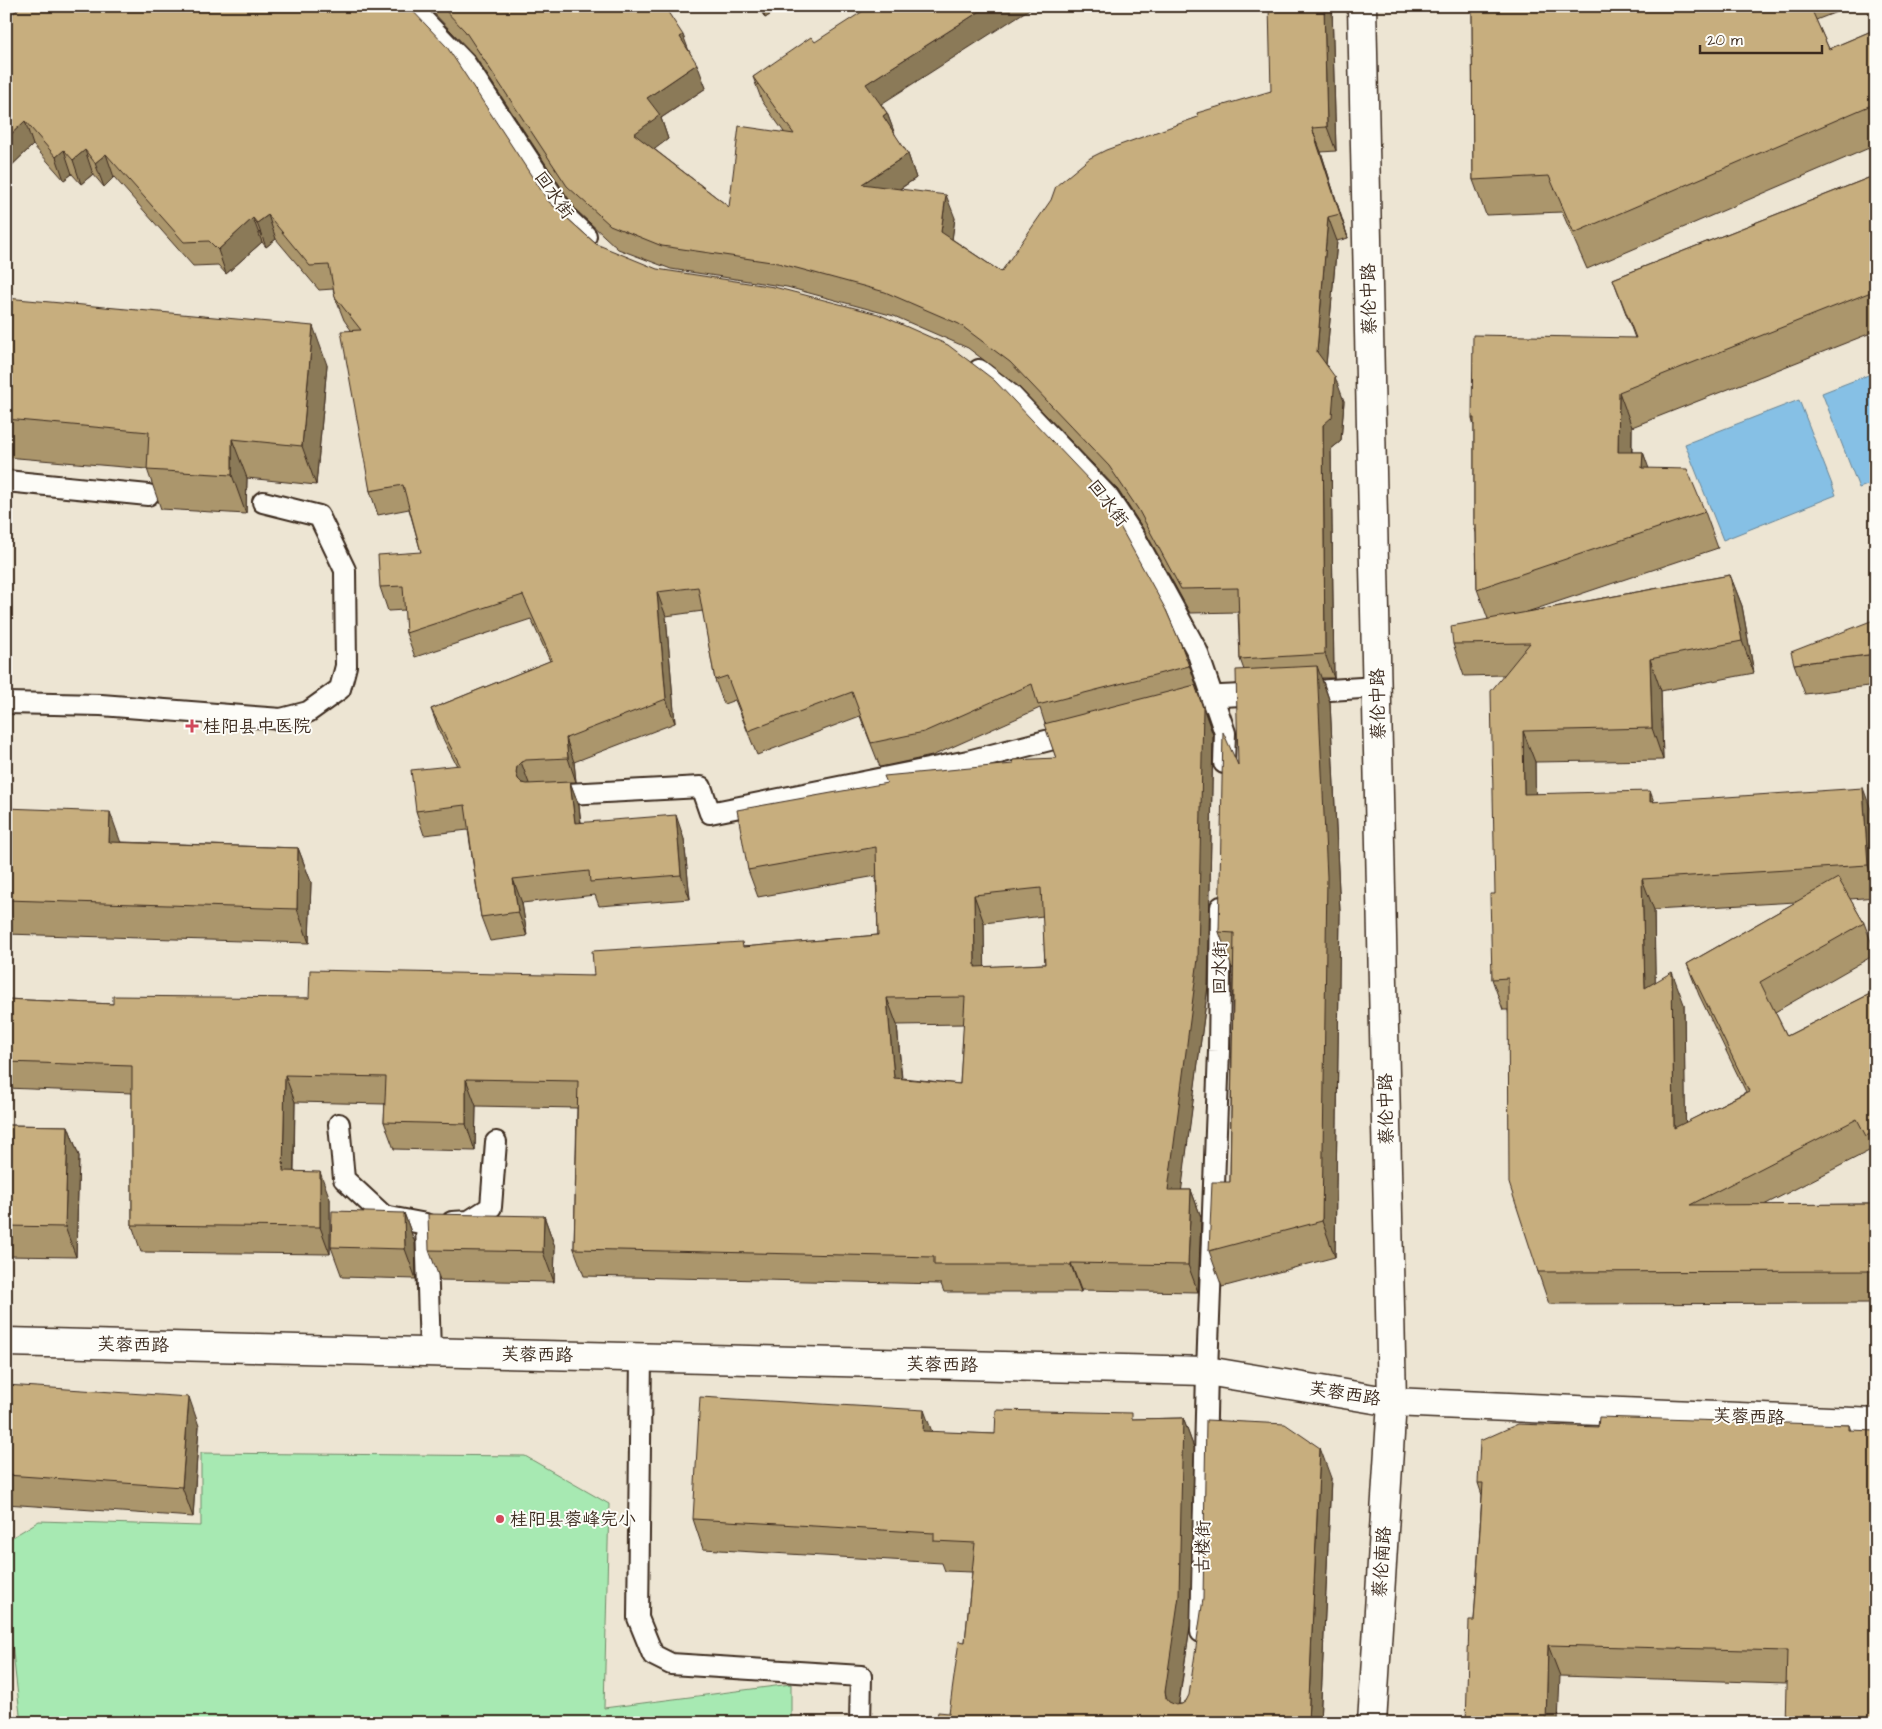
<svg xmlns="http://www.w3.org/2000/svg" width="1882" height="1729" font-family="'Architects Daughter','LXGW WenKai TC',sans-serif">
<rect width="100%" height="100%" fill="#ede5d3"/>
<filter id="ink" filterUnits="userSpaceOnUse"><feTurbulence type="fractalNoise" baseFrequency=".02" numOctaves="2"/><feDisplacementMap in="SourceGraphic" scale="10" xChannelSelector="R" yChannelSelector="G"/><feConvolveMatrix kernelMatrix="1 2 1 2 8 2 1 2 1" color-interpolation-filters="sRGB"/></filter>
<g filter="url(#ink)">
<!-- green -->
<path fill="#a7e9b2" stroke="#718a68" d="M201,1453l324,3 84,48 -5,204 187,-24v39h-770l-15,-132v-50l33,-20 162,5z"/>
<!-- water -->
<g fill="#86c0e5" stroke="#688495">
<path d="M1876,372v110l-17,6 -37,-95z"/>
<path d="M1799,400l37,95 -113,45 -38,-96z"/>
</g>
<g fill="none" stroke-linecap="round" stroke-linejoin="round">
<!-- service casing -->
<g stroke="#3b2a1e" stroke-width="24">
<g id="service">
<path d="M410,6l55,57 102,155 19,18"/>
<path d="M979,370l32,25 97,102 28,42 61,112 28,82 -1,30"/>
<path d="M6,481l142,14"/>
<path d="M1298,692l79,-5"/>
<path d="M1202,702l19,-6 43,-2"/>
<path d="M6,703l95,2 180,14 27,-7 32,-23 6,-23 -1,-96 -26,-54 -56,-14"/>
<path d="M548,795l153,-8 9,26 258,-52 109,-28"/>
<path d="M339,1124l5,55 40,37 42,8 4,128"/>
<path d="M452,1222l17,-1 22,-14 5,-65"/>
<path d="M641,1357l-3,261 15,37 18,9 190,12 -1,47"/>
<path d="M1201,1632l6,-261 12,-320 2,-144"/>
</g>
</g>
<!-- tertiary casing -->
<g stroke="#3b2a1e" stroke-width="31">
<path id="tertiary" d="M6,1342l1201,29 185,31 484,21"/>
</g>
<!-- secondary casing -->
<g stroke="#3b2a1e" stroke-width="31">
<path id="secondary" d="M1362,6l30,1396 -20,321"/>
</g>
<!-- service -->
<use href="#service" stroke="#fdfcf7" stroke-width="20"/>
<!-- tertiary -->
<use href="#tertiary" stroke="#fdfcf7" stroke-width="28"/>
<!-- secondary -->
<use href="#secondary" stroke="#fdfcf7" stroke-width="28"/>
</g>
<!-- wall -->
<g fill="#ab966c" stroke="#3b2a1e" fill-rule="evenodd">
<path d="M427,6h237l25,45 17,37 -45,30 7,21 -14,10 75,58 55,-75 -22,-31 -9,-24 62,-35 66,62 6,9 8,22 13,19 8,24 -16,11 55,29 -3,21 49,33 270,-181 61,-85 4,145 -15,1 27,86 -11,3 -11,124 18,36 -3,40 -10,8 3,229h-12l8,24 10,210 -5,345 -113,30 -13,-36 21,-69 3,-214h-1l-13,-36 19,-167 6,-95 -4,-11 -2,-47 -48,1 -44,-80 -28,-43 -100,-104 -50,-38 -74,-32 -107,-29 -116,-18 -53,-20 -42,-39 -102,-155z"/>
<path d="M758,6h26l-19,12z"/>
<path d="M1472,6h380l-36,14 13,29 47,-20v116l-289,124 -25,-57 -76,3 -13,-35z"/>
<path d="M6,19l542,182 48,43 570,366 25,60 22,65 -5,251 -27,204h10l10,27 -3,75 -117,-2v2h-137l-3,-8 -357,-8 -10,-27 3,-141 -101,-2 -1,45 -81,-2 -10,-27 1,-18 -90,-2 -1,70 36,27v55l-189,-2 -9,-27v-132l-126,-5v-89l107,5 196,-6 285,-22 150,-29 134,-12 -2,-59 -118,21 -10,-27 265,-106 43,-6 -11,-34 -5,-16 -108,48 -52,11 -20,-51 -103,39 -22,-55 -11,4 -9,-24 -12,-69 -37,5 9,107 -101,39 2,20h-6l9,24 2,16 103,17 6,60 -91,7 -4,-11 -73,8 5,33 -37,5 -9,-24 -13,-87 -44,5 -8,-24 41,-45 -17,-33 -9,-24 119,-48 -19,-42 -116,38 -9,-24 -1,-23 -17,1 -8,-24 41,-35 -12,-43 -31,6 -8,-24 -19,-161 -7,-10 -9,-23 -2,-8 -14,1 -43,-51 -10,8 -4,-5 -36,32 -8,-9 -25,1 -79,-89 -10,10 -11,-13 -12,10 -9,-10 -8,6 -31,-35 -27,26zM1043,916l2,48 -61,3v-44zM964,1024l-4,60 -58,-6 -5,-53z"/>
<path d="M1876,175v156l-244,96v25h11l5,16 57,44 13,36 -191,64 203,-37 12,31 12,67 -93,18 2,69 -128,2v32l119,8 221,18 1,12v65l-26,2 14,24 12,31 -101,58 12,24 89,-45v173l-7,-13 -105,54 112,-1v99l-327,1 -11,-32 -30,-262h-5l-11,-31 12,-304 -40,1 -11,-32 35,-25 -11,-30 -1,-56 -2,-8v-99l-2,-8 163,-80 -22,-59zM1796,902l-109,62 12,31 47,97 -61,31 -1,-119 -29,-22 -1,-72z"/>
<path d="M6,298l321,67 -11,120 -69,-7 -1,36 -85,-5 -14,-40 -141,-12z"/>
<path d="M1876,654v31l-71,9 -11,-30z"/>
<path d="M6,808l115,34 177,6 13,34 -2,61 -303,-9z"/>
<path d="M6,1125l62,1 11,30 -3,101 -70,-1z"/>
<path d="M404,1213l11,30 1,36 -74,-2 -11,-30z"/>
<path d="M544,1216l11,31 -1,35 -114,-2 -11,-30z"/>
<path d="M6,1385l193,41 -6,91 -187,-13z"/>
<path d="M1183,1418l11,30 -4,178 -11,78h3l4,-3 145,-223 -11,245h-384l13,-10 16,-71 7,-70 -27,-1 -3,-8 -239,-14 -10,-30 239,-87 63,2 139,-15z"/>
<path d="M1849,1425l2,6 -65,252 -226,-7 -86,-55 8,-126 -4,-12 120,-56z"/>
</g>
<!-- shaded-wall -->
<g fill="#8b7a58" stroke="#3b2a1e">
<path d="M761,6h23l-19,12z"/>
<path d="M988,6h46l-159,102 -9,-24z"/>
<path d="M1324,6h8l4,145 -9,-24z"/>
<path d="M683,35l9,24 -12,-22z"/>
<path d="M697,64l9,24 -45,30 7,21 -25,19 -9,-24 13,-36z"/>
<path d="M887,113l9,24 -13,-21z"/>
<path d="M25,121l8,24 -27,26v-32z"/>
<path d="M1312,128l9,24 27,86 -8,-24z"/>
<path d="M64,150l8,24 -8,6 -8,-23z"/>
<path d="M85,150l8,24 -12,10 -8,-24z"/>
<path d="M106,154l8,23 -10,10 -9,-24z"/>
<path d="M908,154l8,24 -45,30 -9,-24z"/>
<path d="M946,195l9,23 -5,37 -9,-23z"/>
<path d="M268,215l8,24 -10,8 -9,-24z"/>
<path d="M1328,217l9,24 -12,135 -8,-24z"/>
<path d="M253,218l9,24 -36,32 -8,-24z"/>
<path d="M313,326l14,39 -11,120 -14,-39z"/>
<path d="M1335,377l9,24 -3,40 -10,8 3,229 -9,-24 -2,-229z"/>
<path d="M1619,392l13,35 -1,61 -13,-36z"/>
<path d="M232,439l15,39 -1,36 -14,-39z"/>
<path d="M1643,452l13,36 -14,-20z"/>
<path d="M1730,575l12,31 12,67 -12,-32z"/>
<path d="M657,592l9,24 9,107 -9,-24z"/>
<path d="M1650,659l11,32 2,69 -11,-32z"/>
<path d="M1317,666l13,36 10,210 -5,345 -13,-36z"/>
<path d="M1195,685l18,50 -5,251 -30,231 -10,-27z"/>
<path d="M1523,731l12,31 1,64 -12,-32z"/>
<path d="M566,738l8,24 2,20 -8,-24z"/>
<path d="M521,762l9,24 -6,11 -8,-24 1,-7z"/>
<path d="M570,782l9,24 4,41 -8,-24z"/>
<path d="M1863,788l12,32 1,66 -8,-21z"/>
<path d="M1650,791l12,32 -12,-21z"/>
<path d="M110,812l12,34 -13,-4z"/>
<path d="M676,815l8,24 6,60 -9,-24z"/>
<path d="M298,848l13,34 -2,61 -12,-34z"/>
<path d="M513,879l9,24 5,33 -9,-24z"/>
<path d="M1642,879l12,31 2,110 -11,-32z"/>
<path d="M974,895l10,28 1,71 -10,-27z"/>
<path d="M1672,972l12,32 2,156 -12,-32z"/>
<path d="M887,998l10,27 7,80 -10,-27z"/>
<path d="M285,1075l10,27 -2,96 -10,-27z"/>
<path d="M466,1079l10,27 -1,45 -9,-27z"/>
<path d="M68,1126l11,30 -3,101 -11,-30z"/>
<path d="M320,1172l10,27v55l-10,-27z"/>
<path d="M1191,1190l10,27 -3,75 -10,-27z"/>
<path d="M404,1213l11,30 1,36 -11,-30z"/>
<path d="M544,1216l11,31 -1,35 -11,-30z"/>
<path d="M1071,1263l10,27v2l-10,-27z"/>
<path d="M189,1397l10,29 -6,91 -11,-30z"/>
<path d="M924,1410l11,30 -12,-9z"/>
<path d="M1183,1418l11,30 -4,178 -14,96 -10,-24 -1,-6z"/>
<path d="M1320,1448l11,30 -11,245h-12z"/>
<path d="M1548,1645l12,31 -2,47h-12z"/>
</g>
<!-- building -->
<g fill="#c7ae7e" stroke="#3b2a1e" fill-rule="evenodd">
<path d="M22,6h386l39,41 101,154 48,43 61,25 117,18 104,27 70,31 46,35 96,101 27,40 49,89 16,37 7,19 -151,39 -6,-21 -108,48 -53,11 -19,-51 -104,39 -21,-55 -12,4 -17,-93 -41,5 9,107 -100,39 2,20 -42,2 -5,2 -4,4 -1,7 2,6 4,4 5,1 43,-2 5,41 101,-8 5,60 -91,7 -1,-11 -76,8 5,33 -37,5 -16,-112 -49,6 -5,-41 49,-5 -29,-56 121,-49 -29,-65 -117,38 -3,-47 -23,1 -2,-32 43,-3 -18,-67 -33,6 -29,-160 20,-1 -26,-33 -6,-32 -19,1 -42,-51 -11,8 -4,-5 -35,32 -9,-9 -25,1 -78,-88 -11,9 -10,-13 -12,10 -9,-10 -8,7 -31,-36 -19,18v-120z"/>
<path d="M441,6h223l19,29 -3,2 17,27 -50,34 13,17 -26,19 95,73 10,-81 55,8 -41,-57 58,-40 4,5 56,-36h117l-122,78 21,29 -4,3 25,38 -46,30 84,11 -5,37 60,40 50,-72 5,-14 34,-28 16,-8 92,-33 -1,-4 74,-22 -2,-85h55l3,121 -15,1 28,86 -12,3 -11,135 18,25 -3,40 -9,8 2,229 -85,5 -2,-71 -57,1 -43,-80 -29,-43 -99,-104 -51,-38 -74,-32 -107,-29 -116,-17 -52,-21 -43,-39 -102,-155z"/>
<path d="M1472,6h338l19,43 47,-20v74l-302,130 -25,-57 -76,4z"/>
<path d="M1876,175v115l-257,102 -1,60h25l-1,16 45,1 18,43 -228,77 -1,-64h-2v-107h-2l1,-83 163,3 -23,-59z"/>
<path d="M6,298l307,28 -11,120 -70,-7v36l-85,-5 2,-38 -143,-13z"/>
<path d="M1730,575l12,66 -92,18 2,69 -129,3 1,63 126,-3v11l213,-14 5,77 -226,14 3,109 27,-16 2,156 75,-37 -62,-127 151,-86 26,45 -104,59 27,54 89,-45v140l-10,5 -9,-17 -167,86 186,-1v67l-338,1 -29,-89 -1,-205 -16,1 -2,-85h5l-4,-203 39,-48 -77,1 -2,-18z"/>
<path d="M1876,619v35l-82,10 -3,-12z"/>
<path d="M1317,666l10,211 -5,344 -113,30 3,-69h18l4,-249 -15,-1 4,-200 15,33 -2,-95z"/>
<path d="M1195,685l8,23 -5,251 -30,231h23l-3,75 -117,-2v2h-137v-8l-360,-8 4,-168 -112,-2v45l-82,-2 2,-45 -101,-2 -2,96 37,1v55l-188,-2v-159l-126,-4v-63l107,5v-8l196,2 1,-28 284,6 -2,-25 150,-9 1,5 135,-12 -2,-88 -128,23 -11,-60 150,-27 -3,-7 129,-12v-4l43,-2 -12,-34zM1041,888l4,76 -70,3 -1,-72zM965,997l-5,87 -66,-6 -7,-80z"/>
<path d="M6,808l104,4 -1,30 189,6 -1,61 -291,-9z"/>
<path d="M6,1125l62,1 -3,101 -59,-1z"/>
<path d="M332,1211l72,2 1,36 -74,-2z"/>
<path d="M428,1214l116,2 -1,36 -114,-2z"/>
<path d="M6,1385l183,12 -7,90 -176,-12z"/>
<path d="M700,1397l224,13 -1,21 72,3 1,-24 136,3v6l51,-1 -4,178 -14,96 1,6 3,4 7,3 6,-1 4,-3 3,-6 14,-96 3,-179 79,4 35,24 -12,275h-372l2,-11 11,1 10,-72 6,1 10,-99 -41,-2v-8l-241,-14z"/>
<path d="M1599,1417l250,8v5l27,1v292h-91l2,-72 -239,-6 -2,78h-80l3,-102h5l9,-138h-5l2,-42 38,-17 80,3z"/>
</g>
</g>
<!-- markers -->
<g fill="#d1495b" stroke="#fdfcf7" stroke-width="2">
<path d="M189.5 718.5h5v5h5v5h-5v5h-5v-5h-5v-5h5z"/>
<circle cx="500" cy="1519" r="5"/>
</g>
<g text-anchor="middle" dominant-baseline="central" stroke-width="4" stroke-linejoin="round" paint-order="stroke">
<!-- street labels -->
<g font-size="18" fill="#3b2a1e" stroke="#fdfcf7">
<text transform="translate(554 195) rotate(55)">回水街</text>
<text transform="translate(1369 299) rotate(-91)">蔡伦中路</text>
<text transform="translate(1108 503) rotate(53)">回水街</text>
<text transform="translate(1378 704) rotate(-91)">蔡伦中路</text>
<text transform="translate(1220 968) rotate(-89)">回水街</text>
<text transform="translate(1386 1109) rotate(-91)">蔡伦中路</text>
<text transform="translate(133 1345) rotate(1)">芙蓉西路</text>
<text transform="translate(537 1355) rotate(1)">芙蓉西路</text>
<text transform="translate(942 1365) rotate(1)">芙蓉西路</text>
<text transform="translate(1345 1394) rotate(9)">芙蓉西路</text>
<text transform="translate(1749 1417) rotate(2)">芙蓉西路</text>
<text transform="translate(1203 1547) rotate(-89)">古楼街</text>
<text transform="translate(1382 1562) rotate(-86)">蔡伦南路</text>
</g>
<!-- poi labels -->
<g font-size="18" fill="#3b2a1e" stroke="#fdfcf7" text-anchor="start">
<text x="203" y="726">桂阳县中医院</text>
<text x="510" y="1519">桂阳县蓉峰完小</text>
</g>
</g>
<!-- margin -->
<rect width="1882" height="1729" fill="none" stroke="#fdfcf7" stroke-width="25"/>
<rect x="12" y="12" width="1857" height="1704" fill="none" stroke="#3b2a1e" stroke-width="2" filter="url(#ink)"/>
<!-- scale -->
<path d="M1700 45v8h122v-8" fill="none" stroke="#3b2a1e" stroke-width="2.5"/>
<text x="1707" y="45" font-size="15" fill="#3b2a1e" stroke="#fdfcf7" stroke-width="4" paint-order="stroke">20 m</text>
</svg>
